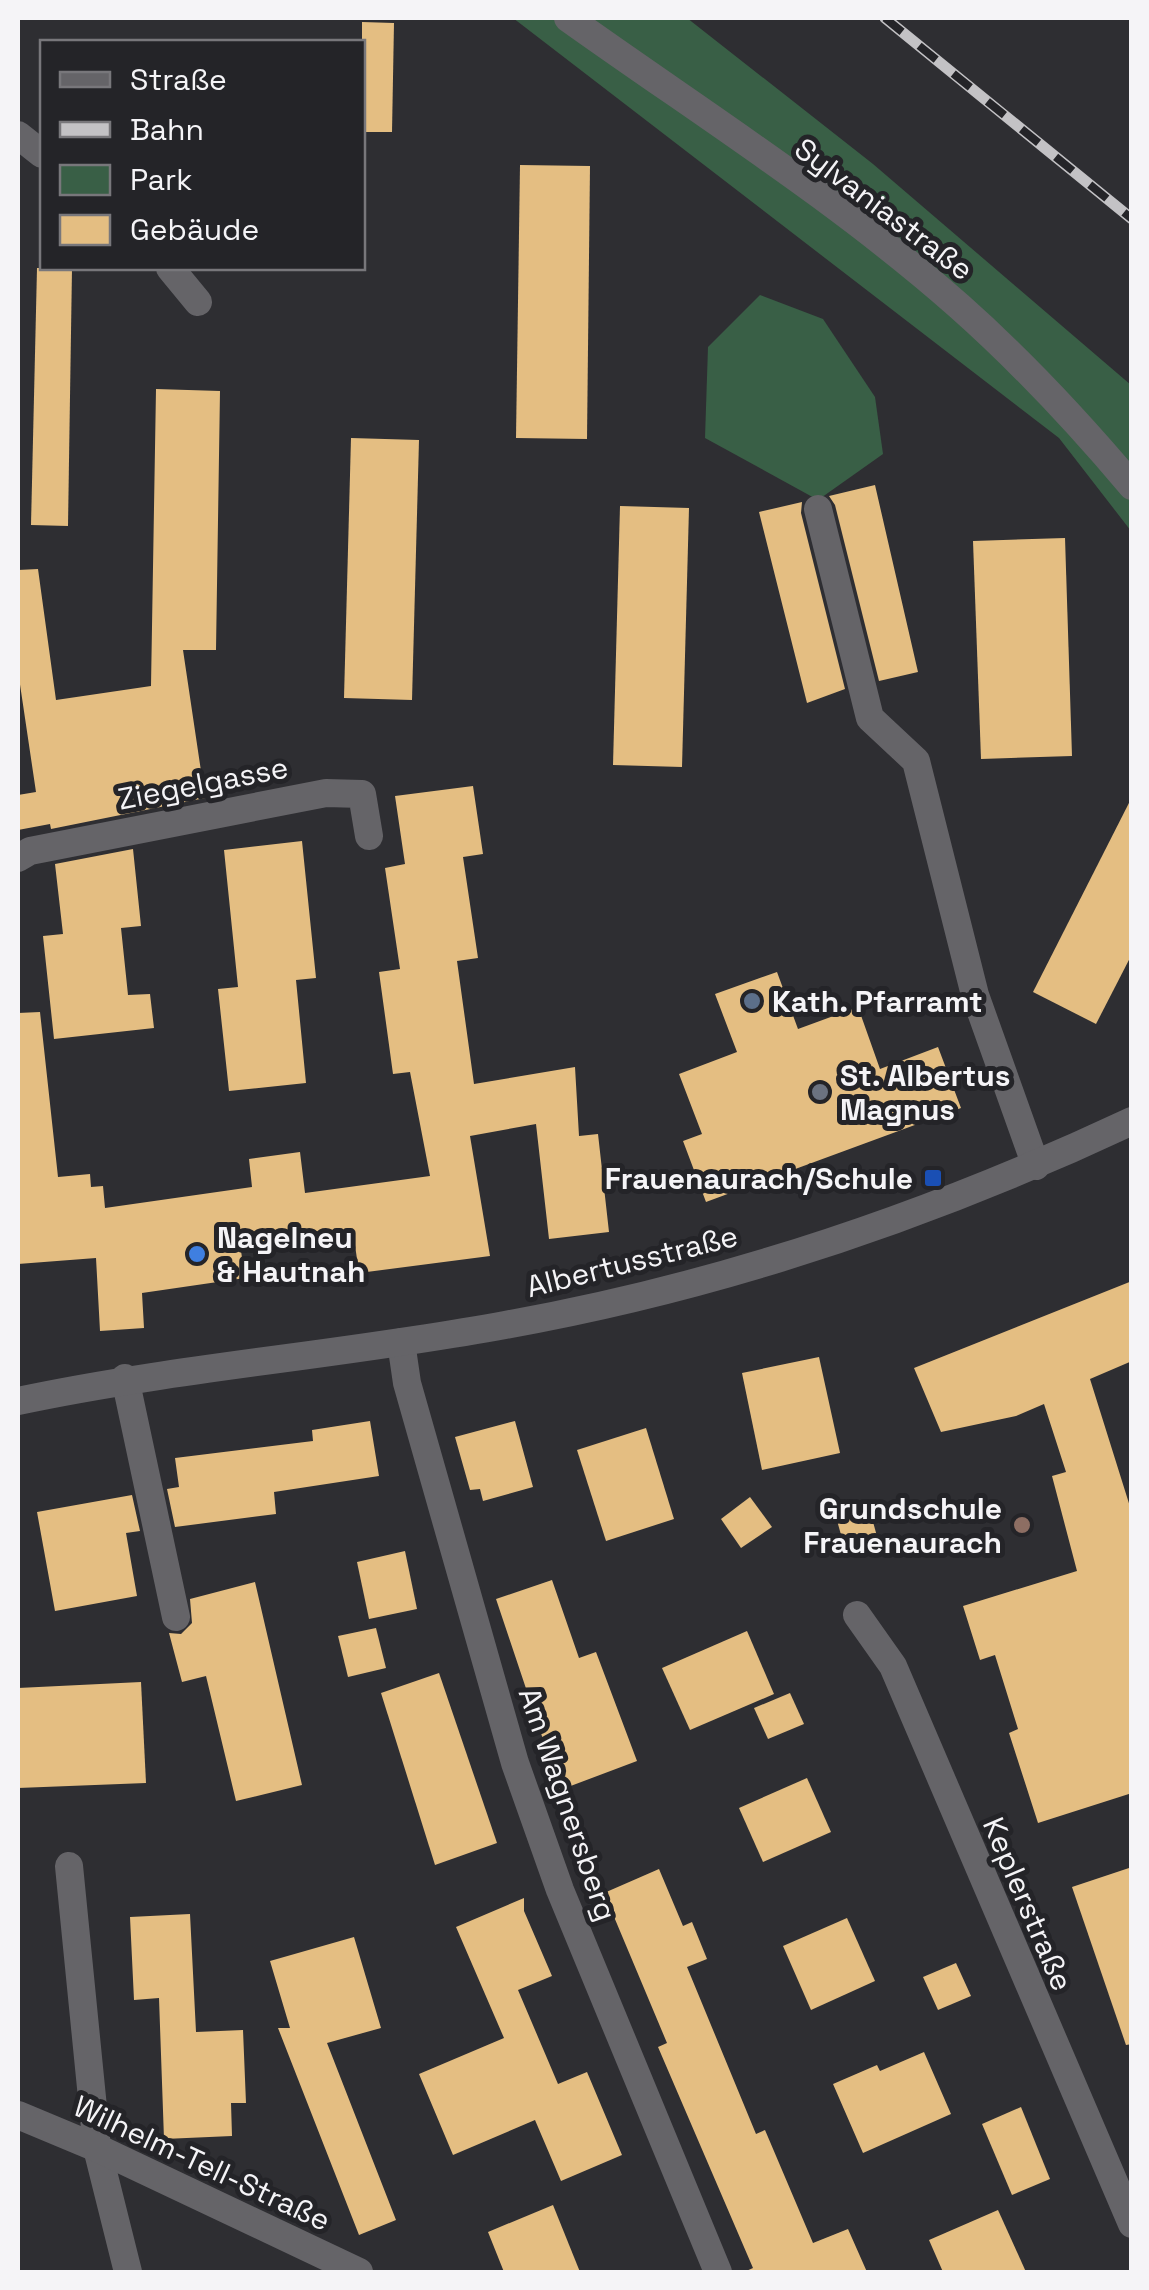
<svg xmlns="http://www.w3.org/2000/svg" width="1149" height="2290" font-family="'Space Grotesk',sans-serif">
<rect width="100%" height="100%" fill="#2e2e32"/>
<!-- green -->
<g fill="#395f46">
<path d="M513,18h174l186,146 258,221v146l-72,-93z"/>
<path d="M760,295l63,24 52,78 8,57 -65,46 -113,-62 3,-91z"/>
</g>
<!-- building -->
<g fill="#e4be82">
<path d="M362,22l32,1 -2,109h-30z"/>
<path d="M520,165l70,1 -3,273 -71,-1z"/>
<path d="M37,268h35l-4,258 -37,-1z"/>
<path d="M156,389l64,2 -4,259h-33l22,148 -154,31 -1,-5 -32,6v-35l18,-3 -18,-121v-101l20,-1 18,131 95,-14z"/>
<path d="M351,438l68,2 -7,260 -68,-2z"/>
<path d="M875,485l43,187 -39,9 -44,-176 -6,-9z"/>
<path d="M802,502l-1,11 44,176 -38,14 -48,-191z"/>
<path d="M620,506l69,2 -7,259 -69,-2z"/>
<path d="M1065,538l7,218 -91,3 -8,-218z"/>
<path d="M473,786l10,68 -20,3 15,101 -21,3 17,123 101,-17 4,69 19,-2 11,98 -60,7 -13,-115 -66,12 20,120 -131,17 -6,-42 -113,13 5,34 -103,15 2,35 -44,3 -4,-73 -78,6v-251l22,-1 18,165 32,-3 1,13 12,-1 2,22 147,-21 -3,-28 51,-7 5,41 125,-17 -20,-104 -17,2 -14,-102 21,-3 -15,-101 20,-4 -10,-68z"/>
<path d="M1132,797v157l-36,70 -63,-32z"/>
<path d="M302,841l14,137 -20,2 10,103 -77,8 -11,-102 20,-2 -14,-137z"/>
<path d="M133,849l8,77 -20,2 7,67 22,-1 4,34 -100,11 -11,-103 20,-2 -8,-70z"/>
<path d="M777,972l21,57 60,-22 22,62 58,-22 23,61 -255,94 -23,-61 19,-7 -23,-60 58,-22 -22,-58z"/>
<path d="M1132,1281v80l-42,18 42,134v280l-94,30 -29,-90 9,-4 -23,-74 -15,5 -17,-54 114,-35 -25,-95 14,-4 -22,-68 -28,12 -75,16 -27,-64z"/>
<path d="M819,1357l21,96 -78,17 -20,-97z"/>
<path d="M370,1421l9,55 -105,16 2,22 -101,13 -8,-38 12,-2 -4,-29 138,-17 -1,-11z"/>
<path d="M515,1421l18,66 -50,14 -3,-12 -10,1 -15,-53z"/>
<path d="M646,1428l28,91 -68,22 -29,-91z"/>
<path d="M132,1495l8,36 -14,2 11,63 -82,15 -18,-99z"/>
<path d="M750,1497l22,30 -31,21 -20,-29z"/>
<path d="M856,1511h14l8,29 -33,9 -9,-32z"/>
<path d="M405,1551l12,58 -48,10 -12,-57z"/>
<path d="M552,1580l27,78 17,-6 41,109 -77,29 -64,-191z"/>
<path d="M255,1582l47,203 -66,16 -30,-125 -24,6 -13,-49 12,1 11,-11 -2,-24z"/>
<path d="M376,1628l10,40 -38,9 -10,-41z"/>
<path d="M747,1631l27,63 -84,36 -28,-62z"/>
<path d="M439,1673l58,170 -62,22 -54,-172z"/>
<path d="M141,1682l5,101 -128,5v-100z"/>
<path d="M790,1693l14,31 -36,15 -14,-31z"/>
<path d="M807,1778l24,54 -68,30 -24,-54z"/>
<path d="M1132,1867v177l-6,1 -54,-158z"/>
<path d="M659,1869l24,57 9,-4 15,37 -20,8 69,167 9,-4 48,113 35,-14 19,43h-123l9,-4 -95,-221 9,-4 -63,-150z"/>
<path d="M524,1898v13l28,65 -34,14 40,94 29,-12 35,83 -61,26 -26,-61 -82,35 -34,-81 85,-36 -48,-111z"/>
<path d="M190,1914l6,118 47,-2 3,73h-15l1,33 -68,3 -5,-141 -25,2 -4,-83z"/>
<path d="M847,1918l28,63 -64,29 -28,-64z"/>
<path d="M354,1937l27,91 -54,15 69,177 -37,15 -81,-207h12l-20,-67z"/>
<path d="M956,1963l15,33 -33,14 -15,-33z"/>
<path d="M924,2052l27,62 -88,39 -30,-69 44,-19 3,6z"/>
<path d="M1021,2107l29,72 -38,16 -30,-71z"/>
<path d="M553,2205l27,67h-76l-16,-40z"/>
<path d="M998,2210l28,62h-83l-14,-32z"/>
</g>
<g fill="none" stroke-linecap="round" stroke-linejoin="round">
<!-- minor -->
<g stroke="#656468" stroke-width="28">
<path d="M18,135l24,19"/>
<path d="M170,268l28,34"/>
<path d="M818,509l52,209 46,43 59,234 61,171"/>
<path d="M18,858l12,-7 296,-58 36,1 7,42"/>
<path d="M401,1342l6,41 108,380 45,127 158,382"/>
<path d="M125,1378l51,239"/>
<path d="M18,1401c161,-34 325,-46 487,-76 218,-39 427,-110 627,-204"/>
<path d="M857,1615l36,51 239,558"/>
<path d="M69,1866l28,282 31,124"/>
<path d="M18,2115l79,33 262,124"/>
</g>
<!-- tertiary -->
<path stroke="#656468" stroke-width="28" d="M568,18c130,93 270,181 391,288 62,55 119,116 173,180"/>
<!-- rail casing -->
<g stroke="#c3c2c5" stroke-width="11">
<path id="rail" d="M885,18l247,201"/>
</g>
<!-- rail -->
<use href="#rail" stroke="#242428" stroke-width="8" stroke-dasharray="22" stroke-linecap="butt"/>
</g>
<!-- markers -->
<circle fill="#5c6f8a" stroke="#242428" stroke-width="4" cx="752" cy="1001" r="10"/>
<circle fill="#6b7280" stroke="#242428" stroke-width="4" cx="820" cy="1092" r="10"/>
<rect fill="#1a4fb4" stroke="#242428" stroke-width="4" x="923" y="1168" width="20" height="20" rx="5"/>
<circle fill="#3f7fe0" stroke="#242428" stroke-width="4" cx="197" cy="1254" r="10"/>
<circle fill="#8d6e63" stroke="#242428" stroke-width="4" cx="1022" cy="1525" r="10"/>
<g text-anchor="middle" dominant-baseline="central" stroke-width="10" stroke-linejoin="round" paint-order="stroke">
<!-- street labels -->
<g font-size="30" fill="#f5f4f7" stroke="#242428">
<text transform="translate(884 209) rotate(37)">Sylvaniastraße</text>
<text transform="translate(203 783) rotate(-11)">Ziegelgasse</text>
<text transform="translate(632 1261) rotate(-14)">Albertusstraße</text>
<text transform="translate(568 1804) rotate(71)">Am Wagnersberg</text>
<text transform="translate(1028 1904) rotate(67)">Keplerstraße</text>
<text transform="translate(202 2163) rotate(25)">Wilhelm-Tell-Straße</text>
</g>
<!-- poi labels -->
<g font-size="30" font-weight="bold" fill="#f5f4f7" stroke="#242428" text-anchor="start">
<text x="772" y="1001">Kath. Pfarramt</text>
<text x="840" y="1075">St. Albertus<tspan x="840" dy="34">Magnus</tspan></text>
<text x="913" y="1178" text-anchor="end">Frauenaurach/Schule</text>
<text x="217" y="1237">Nagelneu<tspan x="217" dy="34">&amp; Hautnah</tspan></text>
<text x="1002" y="1508" text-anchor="end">Grundschule<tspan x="1002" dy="34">Frauenaurach</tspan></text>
</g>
</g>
<!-- border -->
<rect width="1149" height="2290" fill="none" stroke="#f5f4f7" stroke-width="40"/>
<!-- legend -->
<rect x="40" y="40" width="325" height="230" fill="#242428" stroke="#78777b" stroke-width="2.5"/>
<rect x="60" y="72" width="50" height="15" fill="#656468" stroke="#78777b" stroke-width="2.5"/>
<text x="130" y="90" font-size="30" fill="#f5f4f7">Straße</text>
<rect x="60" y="122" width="50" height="15" fill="#c3c2c5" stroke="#78777b" stroke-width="2.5"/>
<text x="130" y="140" font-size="30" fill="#f5f4f7">Bahn</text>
<rect x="60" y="165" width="50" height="30" fill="#395f46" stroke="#78777b" stroke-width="2.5"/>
<text x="130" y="190" font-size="30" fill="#f5f4f7">Park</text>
<rect x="60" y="215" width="50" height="30" fill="#e4be82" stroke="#78777b" stroke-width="2.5"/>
<text x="130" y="240" font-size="30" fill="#f5f4f7">Gebäude</text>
</svg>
